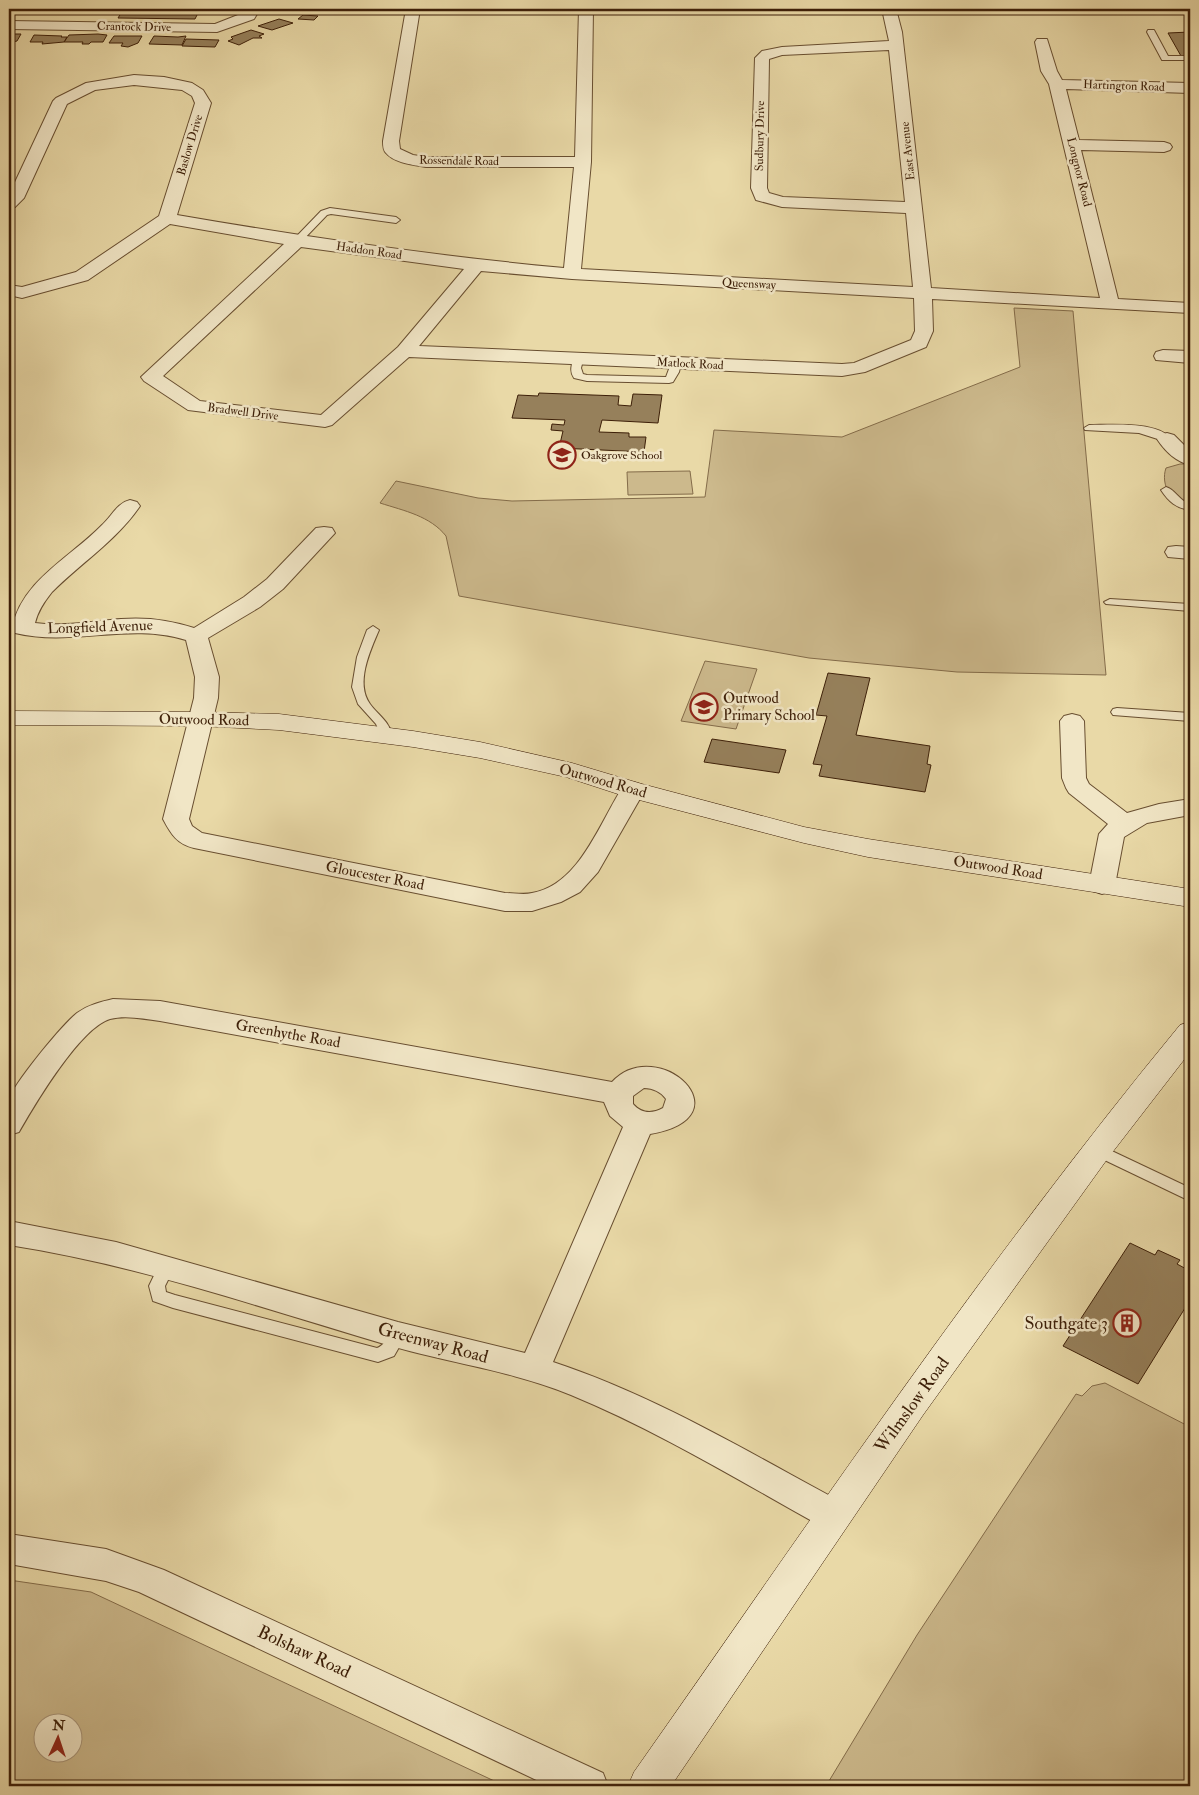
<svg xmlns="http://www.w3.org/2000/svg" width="1199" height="1795" font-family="'IM FELL Double Pica',serif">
<rect width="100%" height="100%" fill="#e9d9a7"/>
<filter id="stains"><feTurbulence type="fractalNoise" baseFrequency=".004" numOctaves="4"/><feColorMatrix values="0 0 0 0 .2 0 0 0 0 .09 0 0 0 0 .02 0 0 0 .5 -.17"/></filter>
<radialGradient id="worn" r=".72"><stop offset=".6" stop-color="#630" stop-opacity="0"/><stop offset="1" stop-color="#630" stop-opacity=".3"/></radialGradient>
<!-- green -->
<g fill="#ccb98c" stroke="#846c4a" fill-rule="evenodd">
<path d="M1014,308l59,3 33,364 -149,-3 -148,-14 -350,-62 -13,-60c-16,-20 -41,-25 -66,-33l16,-22 82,17 34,3 193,-4 9,-67 128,7 178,-70z"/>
<path d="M1180,464h10v43c-18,-2 -30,-22 -24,-39z"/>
<path d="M690,471l3,23 -65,1 -1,-23z"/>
<path d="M705,661l52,8 -21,60 -55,-8z"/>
<path d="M1105,1383l85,44v359h-364l91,-151 159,-241 6,2 10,-10z"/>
<path d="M9,1580l82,12 414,194h-496zM42,1722h30v30h-30z"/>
</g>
<!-- building -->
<g fill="#96805b" stroke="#3d1f08">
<path d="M212,9h23l-5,4h-18z"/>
<path d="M284,9h19l-3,5 -19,-1z"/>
<path d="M123,10l76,1 -4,8 -77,-1z"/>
<path d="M303,15l15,1 -4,4 -16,-1z"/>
<path d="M279,19l14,4 -21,7 -14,-4z"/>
<path d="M251,30l13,4 -5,2 3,2h-9l-14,7 -11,-4 5,-2 -2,-2z"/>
<path d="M1190,32v24h-9l-13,-23z"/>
<path d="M9,34h12l-4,7 -4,1h-4z"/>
<path d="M98,34l9,1 -4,7h-12l-2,2h-7l1,-2h-19l5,-7z"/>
<path d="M34,35l28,1 -1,1h6l-3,5 -22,2 1,-2h-13z"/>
<path d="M114,36h28l-4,7 -10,4 -7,-1 2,-3h-14z"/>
<path d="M154,36l24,1 8,-1 -4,9 -33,-1z"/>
<path d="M186,39l33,1 -4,7 -33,-1z"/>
<path d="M539,393l80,3 -1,9 13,1 2,-12 29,1 -4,28 -56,-3 -3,12 30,1v4h17l-2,15 -85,-4 4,-17 -12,-1 1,-6 12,1 1,-5 -53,-2 6,-23 20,1z"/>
<path d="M828,673l42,5 -14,57 74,11 -3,18 4,1 -6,27 -106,-16 3,-11 -9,-1 14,-48 -11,-1z"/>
<path d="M712,739l74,11 -7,23 -75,-11z"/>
<path d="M1130,1243l25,12 3,-5 22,10 -3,4 13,7v29l-52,84 -75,-38z"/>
</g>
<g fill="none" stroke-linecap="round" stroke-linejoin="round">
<!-- lane casing -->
<g stroke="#684e30" stroke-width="2">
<g id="lane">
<path d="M1148,30h6l14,26h22v4h-28l-15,-28z"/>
<path d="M330,208l66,9 4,3 -4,3 -65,-9 -4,1 -27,28h-6v-4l27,-28z"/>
<path d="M578,357l5,3 -2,8 2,6 4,1 79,2 6,-16h8l1,2 -2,9 -6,10 -4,1 -82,-2 -13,-3c-4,-6 -3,-11 -1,-18z"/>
<path d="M1089,425c23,0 67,-4 83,14l-5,3 -28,-9 -54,-3 -1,-2z"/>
<path d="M1166,487c10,3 13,14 24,17v6c-14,-2 -21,-8 -29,-20z"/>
<path d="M1110,599l80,5v7l-84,-7 -2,-2z"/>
<path d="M373,626l6,4c-9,21 -24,53 -9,74 8,11 19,17 22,31l-6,4 -4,-1 -6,-14 -18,-20 -6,-17 5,-30 10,-27z"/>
<path d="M1117,708l73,5v8l-77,-6 -2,-3 2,-3z"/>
<path d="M1097,1144l93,44v13l-98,-47 -3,-4 3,-4z"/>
<path d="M166,1262l6,1 2,5 -9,18 1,6 9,3 202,53c13,-5 11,-23 27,-18l2,5 -12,21 -16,6 -205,-54 -20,-7 -4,-15 11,-23z"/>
</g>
</g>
<!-- street casing -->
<g stroke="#684e30" stroke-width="2">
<g id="street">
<path d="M246,9h14l-6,10 -37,13 -208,-3v-8l206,3 28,-11z"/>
<path d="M406,9h14l-21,132 1,8 13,6 13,2h149l4,-148h14l-2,153 -10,107 332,18 -7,-74 -124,-6 -26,-7 -5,-12 4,-130 7,-7 20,-4 107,-6 -7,-32h14l6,23 29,256 169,10 -51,-214 -8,-13 -6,-29 2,-3h10l10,32 5,9 128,3v10l-124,-4 13,51 85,2 6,2 2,3 -2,3 -6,2 -83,-2 37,149 72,4v10l-258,-14 1,32 -7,16 -61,25 -23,4 -433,-19 -77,68 -7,2 -137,-17 -44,-29 -3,-4 143,-133 -114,-20 -82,56 -66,18 -13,-3v-10l13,2 54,-15 83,-56 36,-113 -3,-7 -10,-6 -48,-5 -39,5 -28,14 -43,94 -9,9 -6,1v-13l44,-94 3,-3 30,-15 48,-8 30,2 28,6 11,7 8,13 -34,112c128,22 257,41 387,53l10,-101h-148c-12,-2 -32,-4 -40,-14 -3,-3 -3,-8 -3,-12zM889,50l16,152 -122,-5 -14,-4 -2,-5 2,-129 13,-4zM301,247l163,22 -66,78 -77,68 -121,-14 -37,-25zM481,271l91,8 342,19 1,33 -4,9 -57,23 -12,1 -423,-18z"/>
<path d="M1163,350l27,1v12l-34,-3 -2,-4 2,-4z"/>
<path d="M1167,433l7,2 16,16v14c-14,-3 -25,-14 -33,-26l3,-4z"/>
<path d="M130,500l7,2 3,4c-23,34 -59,57 -88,86 -8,10 -14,19 -17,31 29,4 57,-2 86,-4 25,-2 49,1 73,9l50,-31 23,-18 49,-51 8,-1 8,1 3,5 -52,56 -23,18 -52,31 11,39 -1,21 -29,121 3,7 10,7 303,60c9,0 19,2 27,0 48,-8 68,-72 92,-108l9,-3 9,3 3,5 -47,82 -18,20 -19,10 -29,9h-27l-311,-63c-17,-4 -23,-14 -31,-29l31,-121 1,-21 -9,-37c-57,-18 -114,7 -171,-7l-3,-5c10,-48 58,-70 90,-103 10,-9 15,-22 28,-25z"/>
<path d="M1176,546l14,1v12l-22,-2 -3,-5 3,-5z"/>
<path d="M1072,714l8,2 4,5 2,57 3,6 38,29 32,-9 31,-5v16l-43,8 -23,14 -9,48 -4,6 -9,3 -9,-3 -4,-6 10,-51 9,-10 -39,-31 -3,-5 -4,-10 -2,-57 4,-5z"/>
<path d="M113,999l47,2 452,81c46,-49 137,35 38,52l-97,228c103,34 197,91 292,142l5,11 -5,11 -12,4 -12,-4c-83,-46 -163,-95 -250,-131 -58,-24 -121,-32 -180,-49 -126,-37 -252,-81 -382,-101v-24l107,21 282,80 127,31 98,-226 -13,-11 -6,-14 -444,-81c-16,-2 -34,-6 -50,-2 -30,9 -75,85 -91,113l-10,3c0,-11 -3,-25 0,-35 4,-16 54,-76 68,-87 11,-8 23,-11 36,-14zM644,1088c9,0 17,4 22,11l-3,9c-11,6 -21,6 -30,-4v-8z"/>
<path d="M9,1534l97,15 58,21 439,203 5,13h-59l-410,-194 -33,-11 -97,-17z"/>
</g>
</g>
<!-- secondary casing -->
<g stroke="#3d1f08" stroke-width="1">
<g id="secondary">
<path d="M9,711l191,1 79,2 134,17 67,11 92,21 70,21 162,43 64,12 322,50v18l-322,-50 -64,-14 -180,-47 -58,-19 -86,-19 -67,-11 -134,-17 -79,-4 -191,-1z"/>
<path d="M1190,1022v30l-82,106 -185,257 -252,371h-43l6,-14c177,-252 350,-509 546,-747z"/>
</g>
</g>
<!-- lane -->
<use href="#lane" fill="#f1e6c6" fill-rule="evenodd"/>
<!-- street -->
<use href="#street" fill="#f1e6c6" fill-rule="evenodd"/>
<!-- secondary -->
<use href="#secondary" fill="#f1e6c6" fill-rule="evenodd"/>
</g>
<!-- icons -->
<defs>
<g id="school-ring" transform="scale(1.4375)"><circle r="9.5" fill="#f1e6c6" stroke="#8f2418" stroke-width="1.5"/><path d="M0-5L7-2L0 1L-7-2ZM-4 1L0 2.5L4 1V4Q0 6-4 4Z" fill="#8f2418"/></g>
<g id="building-ring" transform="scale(1.4375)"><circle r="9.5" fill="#f1e6c6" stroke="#8f2418" stroke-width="1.5"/><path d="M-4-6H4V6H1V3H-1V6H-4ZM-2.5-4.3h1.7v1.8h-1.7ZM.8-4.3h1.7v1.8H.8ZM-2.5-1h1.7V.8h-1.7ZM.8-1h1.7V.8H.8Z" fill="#8f2418"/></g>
</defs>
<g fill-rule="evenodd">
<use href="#school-ring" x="562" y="455"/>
<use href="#school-ring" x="704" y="707"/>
<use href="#building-ring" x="1127" y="1323"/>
</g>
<g text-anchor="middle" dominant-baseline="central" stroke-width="5" stroke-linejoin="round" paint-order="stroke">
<!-- far-street labels -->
<g font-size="12" fill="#3d1f08" stroke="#f1e6c6">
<text transform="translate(134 27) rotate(1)">Crantock Drive</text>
<text transform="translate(1124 86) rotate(2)">Hartington Road</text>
<text transform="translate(760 136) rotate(-89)">Sudbury Drive</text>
<text transform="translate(190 145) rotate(-73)">Baslow Drive</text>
<text transform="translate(908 151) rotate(-96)">East Avenue</text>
<text transform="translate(459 161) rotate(1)">Rossendale Road</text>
<text transform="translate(1079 172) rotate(76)">Longnor Road</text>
<text transform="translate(369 251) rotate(8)">Haddon Road</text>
<text transform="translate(749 284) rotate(3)">Queensway</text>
<text transform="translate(690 364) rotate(3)">Matlock Road</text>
<text transform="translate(243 412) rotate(7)">Bradwell Drive</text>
</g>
<!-- far-poi labels -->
<g font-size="12" fill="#3d1f08" stroke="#f1e6c6" text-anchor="start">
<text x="581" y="455">Oakgrove School</text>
</g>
<!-- street labels -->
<g font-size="15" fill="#3d1f08" stroke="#f1e6c6">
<text transform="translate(100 627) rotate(-2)">Longfield Avenue</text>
<text transform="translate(204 720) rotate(1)">Outwood Road</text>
<text transform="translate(603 781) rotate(16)">Outwood Road</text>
<text transform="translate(998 868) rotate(9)">Outwood Road</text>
<text transform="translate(375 876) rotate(11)">Gloucester Road</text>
<text transform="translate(288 1034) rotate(10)">Greenhythe Road</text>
</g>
<!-- poi labels -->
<g font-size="15" fill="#3d1f08" stroke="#f1e6c6" text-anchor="start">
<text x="723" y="698">Outwood<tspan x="723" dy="17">Primary School</tspan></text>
</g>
<!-- near-poi labels -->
<g font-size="18" fill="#3d1f08" stroke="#f1e6c6" text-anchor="end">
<text x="1108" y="1323">Southgate 3</text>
</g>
<!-- near-street labels -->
<g font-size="18" fill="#3d1f08" stroke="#f1e6c6">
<text transform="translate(433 1343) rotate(15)">Greenway Road</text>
<text transform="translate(912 1405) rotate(-54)">Wilmslow Road</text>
<text transform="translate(304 1652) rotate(25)">Bolshaw Road</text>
</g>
</g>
<!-- margin -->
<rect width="1199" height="1795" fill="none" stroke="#e9d9a7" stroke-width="30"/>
<rect x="10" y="10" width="1179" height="1775" fill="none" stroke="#3d1f08" stroke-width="2.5"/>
<rect x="15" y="15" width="1169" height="1765" fill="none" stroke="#3d1f08"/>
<!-- north arrow -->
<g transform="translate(58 1738) rotate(3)"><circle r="24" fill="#f1e6c6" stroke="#a9967a"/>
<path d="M0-4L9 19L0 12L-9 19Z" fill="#8f2418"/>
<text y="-8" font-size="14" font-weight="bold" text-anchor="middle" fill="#3d1f08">N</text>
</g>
<rect width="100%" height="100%" filter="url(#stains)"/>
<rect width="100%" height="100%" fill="url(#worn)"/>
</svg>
